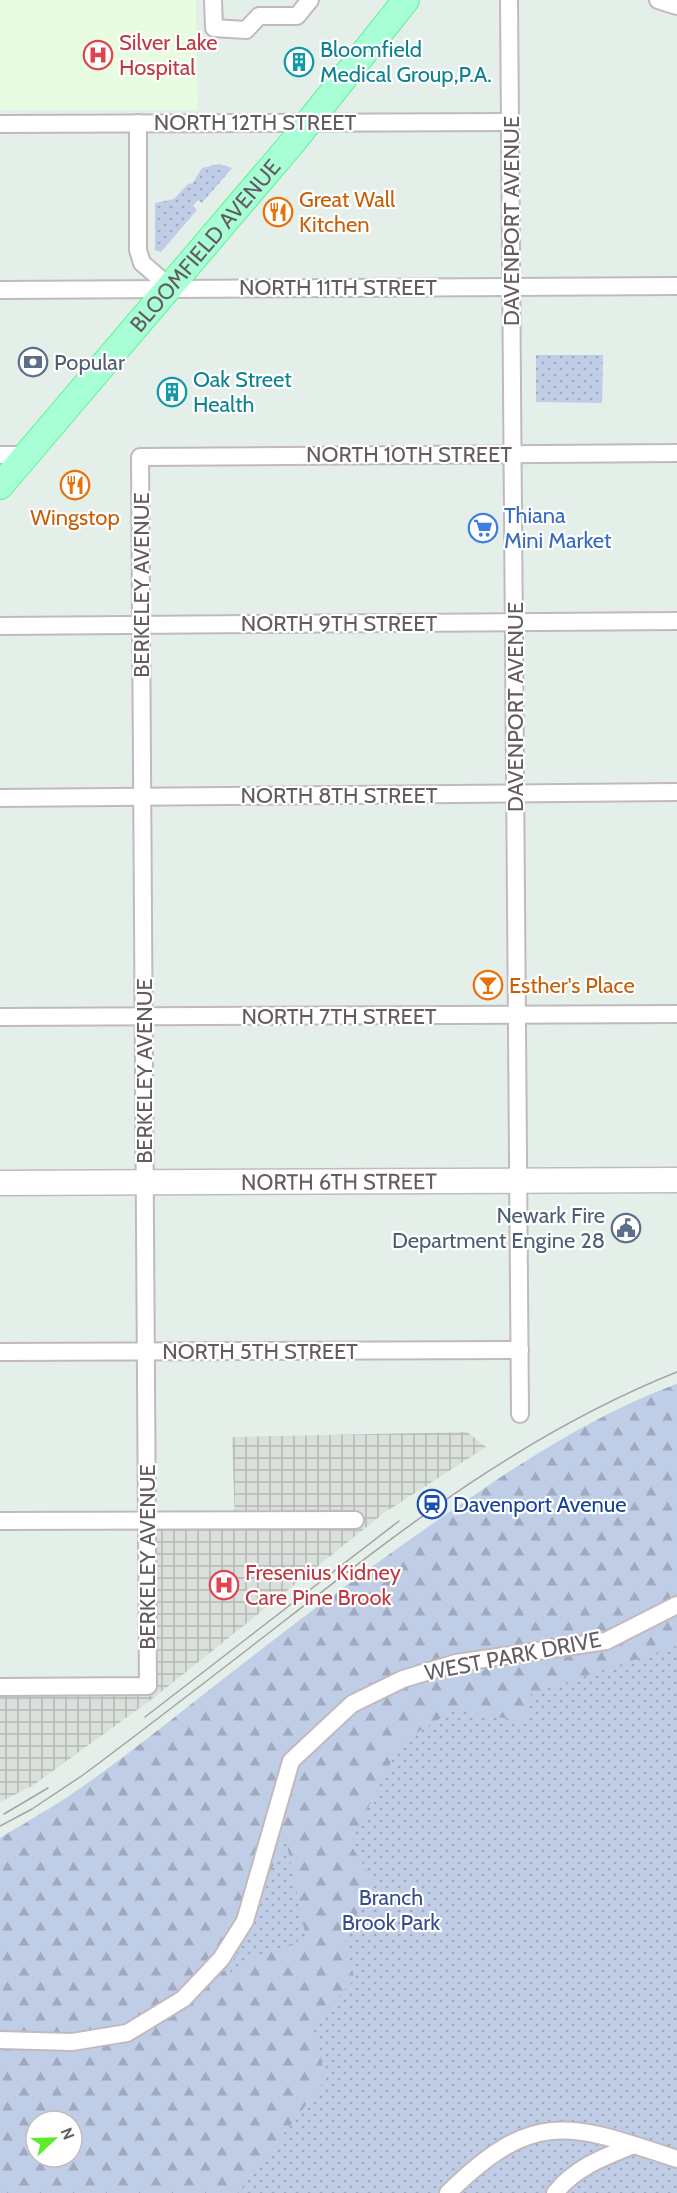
<svg xmlns="http://www.w3.org/2000/svg" width="677" height="2193" font-family="Cabin,sans-serif">
<defs>
<pattern id="industrial-grid" width="8" height="8" patternUnits="userSpaceOnUse" patternTransform="scale(1.5)"><rect width="8" height="8" fill="#d9e0dc"/><path d="M0 4h8M4 0v8" fill="none" stroke="#b4b9b6"/></pattern>
<pattern id="green-dots" width="8" height="8" patternUnits="userSpaceOnUse" patternTransform="scale(1.5)"><rect width="8" height="8" fill="#c0cde7"/><path d="M2 2h.1M6 6h.1" fill="none" stroke="#a0aabf" stroke-width="1.8" stroke-linecap="round"/></pattern>
<pattern id="forest-firs" width="22" height="20" patternUnits="userSpaceOnUse" patternTransform="scale(1.5)"><rect width="22" height="20" fill="#c0cde7"/><path d="M5 1l3.5 6h-7zM16 11l3.5 6h-7z" fill="#a0aabf"/></pattern>
</defs>
<rect width="100%" height="100%" fill="#e4efe9"/>
<!-- industrial -->
<path fill="url(#industrial-grid)" d="M467,1432l19,15 -102,66 -228,183 -124,90 -32,16v-116l145,-1 -2,-162h92l-3,-86z"/>
<!-- medical -->
<path fill="#e7fce1" d="M0,0h196l2,110h-198z"/>
<!-- green -->
<g fill="url(#green-dots)" fill-rule="evenodd">
<path d="M219,164l13,4 -30,35 -4,-3 -5,6 4,4 -36,42 -6,-2v-47l19,-4 15,-16 3,1 10,-16z"/>
<path d="M536,355h67l-1,48 -66,-1z"/>
<path d="M677,1384v809h-677v-355l85,-51 414,-309c57,-35 115,-71 178,-94zM36,2121h36v36h-36z"/>
</g>
<!-- forest -->
<path fill="url(#forest-firs)" fill-rule="evenodd" d="M677,1384v262l-146,48 -2,28 -75,-12 -53,32 -51,102 22,34 -28,67 11,34 -43,45 14,55 -88,114h-238v-355c74,-40 138,-92 204,-144 80,-63 161,-124 244,-181 72,-50 147,-99 229,-129zM286,1840l20,98 -51,20 -26,17 33,-87zM36,2121h36v36h-36z"/>
<g fill="none" stroke-linecap="round" stroke-linejoin="round">
<!-- street casing -->
<g stroke="#c1b9be" stroke-width="20">
<g id="street">
<path d="M213,0l1,28 32,2 13,-14h38l13,-16"/>
<path d="M509,0l11,1414"/>
<path d="M658,0l19,6"/>
<path d="M138,123v127l4,13 29,25"/>
<path d="M0,124l510,-2"/>
<path d="M0,290l677,-4"/>
<path d="M0,455h27"/>
<path d="M0,626l677,-5"/>
<path d="M0,798l677,-6"/>
<path d="M0,1017l677,-3"/>
<path d="M0,1352l520,-2"/>
<path d="M0,1521l355,-1"/>
<path d="M0,1687l148,-1 -8,-1229 537,-4"/>
<path d="M0,2040l72,2 55,-9 56,-34 38,-40 24,-38 46,-160 61,-57 51,-25 53,-16 150,-22 71,-36"/>
<path d="M448,2193c87,-86 123,-69 229,-34"/>
<path d="M555,2193c21,-26 49,-36 79,-48"/>
</g>
</g>
<!-- secondary casing -->
<g stroke="#c3bac0" stroke-width="27">
<g id="secondary">
<path id="s1" d="M0,1183l677,-3"/>
</g>
</g>
<!-- primary casing -->
<g stroke="#59f495" stroke-width="28">
<g id="primary">
<path id="s2" d="M0,486l293,-344 113,-142"/>
</g>
</g>
<!-- street -->
<use href="#street" stroke="#fff" stroke-width="16"/>
<!-- secondary -->
<use href="#secondary" stroke="#fff" stroke-width="24"/>
<!-- primary -->
<use href="#primary" stroke="#a9ffd5" stroke-width="26"/>
<!-- tram -->
<g stroke="#a5a2a4" stroke-width="1.5">
<path d="M145,1717l254,-196"/>
<path d="M4,1814l44,-26"/>
<path d="M0,1826l32,-17 51,-34c63,-47 125,-95 187,-143 131,-102 252,-198 407,-260"/>
</g>
</g>
<!-- icons -->
<defs>
<g id="hospital-ring" transform="scale(1.5)"><circle r="9.5" fill="#fff" stroke="#e0444e" stroke-width="1.5"/><path d="M-5-5h3v3.5h4V-5h3V5h-3V1.5h-4V5h-3Z" fill="#e0444e"/></g>
<g id="building-ring" transform="scale(1.5)"><circle r="9.5" fill="#fff" stroke="#0f9aa8" stroke-width="1.5"/><path d="M-4-6H4V6H1V3H-1V6H-4ZM-2.5-4.3h1.7v1.8h-1.7ZM.8-4.3h1.7v1.8H.8ZM-2.5-1h1.7V.8h-1.7ZM.8-1h1.7V.8H.8Z" fill="#0f9aa8"/></g>
<g id="restaurant-ring" transform="scale(1.5)"><circle r="9.5" fill="#fff" stroke="#e8710a" stroke-width="1.5"/><path d="M-5-6h1v4h1v-4h1v4h1v-4h1v5L-1.5 .5V6h-2V.5L-5-1ZM5-6V6H3V1.5H1.5Q1.5-4 5-6Z" fill="#e8710a"/></g>
<g id="bank-ring" transform="scale(1.5)"><circle r="9.5" fill="#fff" stroke="#5c6f8a" stroke-width="1.5"/><path d="M-6-4H6V4H-6ZM0-2.3a2.3 2.3 0 1 0 0 4.6a2.3 2.3 0 1 0 0-4.6Z" fill="#5c6f8a"/></g>
<g id="supermarket-ring" transform="scale(1.5)"><circle r="9.5" fill="#fff" stroke="#3f7fe0" stroke-width="1.5"/><path d="M-6-5.5h2.5l.6 2H6L4.5 2H-2.5L-4.4-4H-6ZM-1.5 3.2a1.3 1.3 0 1 0 .1 0ZM3 3.2a1.3 1.3 0 1 0 .1 0Z" fill="#3f7fe0"/></g>
<g id="bar-ring" transform="scale(1.5)"><circle r="9.5" fill="#fff" stroke="#e8710a" stroke-width="1.5"/><path d="M-6-5H6L.8 .8V4.5H3.5V6h-7V4.5H-.8V.8Z" fill="#e8710a"/></g>
<g id="civic-ring" transform="scale(1.5)"><circle r="9.5" fill="#fff" stroke="#5c6f8a" stroke-width="1.5"/><path d="M-.6-6.5H3V-4.5H.6V-3L4-1V1h2V6H-6V1h2V-1L-.6-3ZM-1.2 2.5V6h2.4V2.5Z" fill="#5c6f8a"/></g>
<g id="station-ring" transform="scale(1.5)"><circle r="9.5" fill="#fff" stroke="#1a4fb4" stroke-width="1.5"/><path d="M-3-6H3Q5-6 5-4V2Q5 4 3 4L4.5 6H3L1.5 4h-3L-3 6H-4.5L-3 4Q-5 4-5 2V-4Q-5-6-3-6ZM-3.5-4v3h7v-3ZM-3.5 1v1.5H-2V1ZM2 1v1.5H3.5V1Z" fill="#1a4fb4"/></g>
</defs>
<g fill-rule="evenodd">
<use href="#hospital-ring" x="98" y="55"/>
<use href="#building-ring" x="299" y="62"/>
<use href="#restaurant-ring" x="278" y="212"/>
<use href="#bank-ring" x="33" y="362"/>
<use href="#building-ring" x="172" y="392"/>
<use href="#restaurant-ring" x="75" y="485"/>
<use href="#supermarket-ring" x="483" y="528"/>
<use href="#bar-ring" x="488" y="985"/>
<use href="#civic-ring" x="626" y="1228"/>
<use href="#station-ring" x="432" y="1504"/>
<use href="#hospital-ring" x="224" y="1585"/>
</g>
<g text-anchor="middle" dominant-baseline="central" stroke-width="4.5" stroke-linejoin="round" paint-order="stroke">
<!-- health labels -->
<g font-size="22" fill="#be3a42" stroke="#fff" text-anchor="start">
<text x="119" y="42">Silver Lake<tspan x="119" dy="25">Hospital</tspan></text>
<text x="245" y="1572">Fresenius Kidney<tspan x="245" dy="25">Care Pine Brook</tspan></text>
</g>
<!-- culture labels -->
<g font-size="22" fill="#0d838f" stroke="#fff" text-anchor="start">
<text x="320" y="49">Bloomfield<tspan x="320" dy="25">Medical Group,P.A.</tspan></text>
<text x="193" y="379">Oak Street<tspan x="193" dy="25">Health</tspan></text>
</g>
<!-- street labels -->
<g font-size="22" fill="#655c63" stroke="#fff">
<text x="255" y="122">NORTH 12TH STREET</text>
<text transform="translate(511 221) rotate(-90)">DAVENPORT AVENUE</text>
<text stroke="none"><textPath href="#s2" startOffset="316">BLOOMFIELD AVENUE</textPath></text>
<text x="338" y="287">NORTH 11TH STREET</text>
<text x="409" y="454">NORTH 10TH STREET</text>
<text transform="translate(141 585) rotate(-90)">BERKELEY AVENUE</text>
<text x="339" y="623">NORTH 9TH STREET</text>
<text transform="translate(515 707) rotate(-90)">DAVENPORT AVENUE</text>
<text x="339" y="795">NORTH 8TH STREET</text>
<text x="339" y="1016">NORTH 7TH STREET</text>
<text transform="translate(144 1071) rotate(-90)">BERKELEY AVENUE</text>
<text stroke="none"><textPath href="#s1" startOffset="339">NORTH 6TH STREET</textPath></text>
<text x="260" y="1351">NORTH 5TH STREET</text>
<text transform="translate(147 1557) rotate(-90)">BERKELEY AVENUE</text>
<text transform="translate(513 1656) rotate(-11)">WEST PARK DRIVE</text>
</g>
<!-- food labels -->
<g font-size="22" fill="#c56008" stroke="#fff" text-anchor="start">
<text x="299" y="199">Great Wall<tspan x="299" dy="25">Kitchen</tspan></text>
<text x="75" y="517" text-anchor="middle">Wingstop</text>
<text x="509" y="985">Esther's Place</text>
</g>
<!-- service labels -->
<g font-size="22" fill="#4e5e75" stroke="#fff" text-anchor="start">
<text x="54" y="362">Popular</text>
<text x="605" y="1215" text-anchor="end">Newark Fire<tspan x="605" dy="25">Department Engine 28</tspan></text>
</g>
<!-- shop labels -->
<g font-size="22" fill="#366cbe" stroke="#fff" text-anchor="start">
<text x="504" y="515">Thiana<tspan x="504" dy="25">Mini Market</tspan></text>
</g>
<!-- transit labels -->
<g font-size="22" fill="#164399" stroke="#fff" text-anchor="start">
<text x="453" y="1504">Davenport Avenue</text>
</g>
<!-- park labels -->
<g font-size="22" fill="#354d8b" stroke="#fff">
<text x="391" y="1897">Branch<tspan x="391" dy="25">Brook Park</tspan></text>
</g>
</g>
<!-- north arrow -->
<g transform="translate(54 2139) rotate(68)"><circle r="28" fill="#ffffff" stroke="#c1bec1" stroke-width="1.5"/>
<path d="M0-4.5L10 22L0 15L-10 22Z" fill="#5dec2d"/>
<text y="-9" font-size="16" font-weight="bold" text-anchor="middle" fill="#655c63">N</text>
</g>
</svg>
